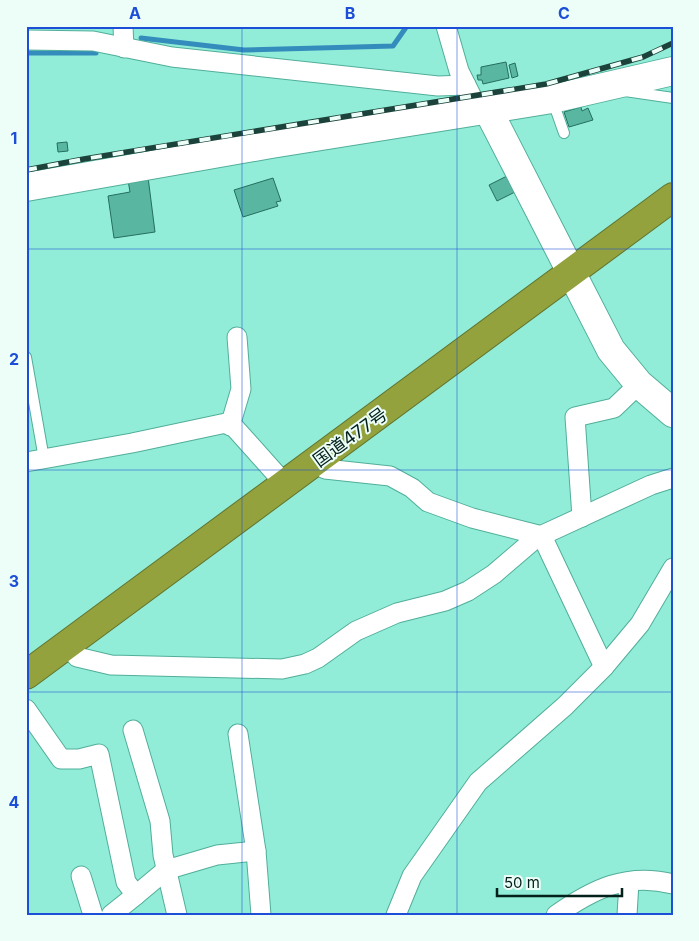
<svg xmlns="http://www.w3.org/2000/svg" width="699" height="941" font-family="Inter,'Noto Sans JP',sans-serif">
<rect width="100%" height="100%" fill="#91edd7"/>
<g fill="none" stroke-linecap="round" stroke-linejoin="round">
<!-- stream -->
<g stroke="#348cbd" stroke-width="5">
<path d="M141,38l103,12 149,-4 14,-20"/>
<path d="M26,53h70"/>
</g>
</g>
<!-- building -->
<g fill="#59b6a1" stroke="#256e5f">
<path d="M506,62l3,16 -26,6 -1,-4h-4l-1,-5h4v-8z"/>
<path d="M515,63l3,13 -6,2 -3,-13z"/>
<path d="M581,107l1,4 6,-3 5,12 -24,7 -5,-15z"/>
<path d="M67,142l1,9 -10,1 -1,-9z"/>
<path d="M509,175l8,16 -20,10 -8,-16z"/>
<path d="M148,177l7,55 -41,6 -6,-42 22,-4 -2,-12z"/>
<path d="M273,178l8,23 -5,1 2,4 -35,11 -9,-27z"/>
</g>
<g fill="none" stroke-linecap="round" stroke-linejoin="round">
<!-- lane casing -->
<g stroke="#51ae9a" stroke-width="12">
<g id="lane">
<path d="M625,91l48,7"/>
<path d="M552,99l12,34"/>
<path d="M26,357l18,102"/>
</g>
</g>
<!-- street casing -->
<g stroke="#51ae9a" stroke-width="21">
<g id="street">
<path d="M123,26l1,22"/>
<path d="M446,26l13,45 12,24"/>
<path d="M26,40l67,1 79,16 266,29 28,-1"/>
<path d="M230,426l11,-37 -4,-52"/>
<path d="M26,462l106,-19 94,-20 8,4 51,57"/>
<path d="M315,462l10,7 65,7 22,12 16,14 44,16 70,18 62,131"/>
<path d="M582,517l-7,-100 39,-9 25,-24"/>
<path d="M68,645l9,12 34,8 171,4 23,-5 13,-6 38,-27 41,-18 48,-12 23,-10 26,-17 42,-36 115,-53 22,-7"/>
<path d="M26,709l35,50h18l20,-5 27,128 10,13 -25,20"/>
<path d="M133,730l27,91 3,34 14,60"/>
<path d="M238,734l18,117 5,64"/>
<path d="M81,876l12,39"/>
<path d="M136,895l30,-25 51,-15 39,-4"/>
<path d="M396,915l16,-39 66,-94 87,-76 39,-39 36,-43 33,-56"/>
<path d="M556,915c37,-26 71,-43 117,-31"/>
<path d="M627,915l2,-33"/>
</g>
</g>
<!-- secondary casing -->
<g stroke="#51ae9a" stroke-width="30">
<g id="secondary">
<path d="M488,110l123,240 28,34 34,29"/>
<path d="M26,187l245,-43 281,-45 121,-28"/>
</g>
</g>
<!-- highway casing -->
<g stroke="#617430" stroke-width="30">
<path id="highway" d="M26,675l647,-478"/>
</g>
<!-- lane -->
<use href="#lane" stroke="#fff" stroke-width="10"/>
<!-- street -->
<use href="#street" stroke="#fff" stroke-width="19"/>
<!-- secondary -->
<use href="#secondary" stroke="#fff" stroke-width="28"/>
<!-- highway -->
<use href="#highway" stroke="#93a23c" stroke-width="28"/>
<!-- rail casing -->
<g stroke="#1c433b" stroke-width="5.5">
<path id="rail" d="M26,170l58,-11 462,-75 97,-27 30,-14"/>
</g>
<!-- rail -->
<use href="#rail" stroke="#edfef9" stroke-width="4" stroke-dasharray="11" stroke-linecap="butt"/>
</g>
<!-- grid -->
<path fill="none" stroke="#1d4ed8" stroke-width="1" stroke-opacity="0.55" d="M242,26v889M457,26v889M26,249h647M26,470h647M26,692h647"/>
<g text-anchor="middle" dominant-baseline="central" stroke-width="4" stroke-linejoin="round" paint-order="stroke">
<!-- street labels -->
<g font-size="18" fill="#03201a" stroke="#edfef9">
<text transform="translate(350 437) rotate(-36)">国道477号</text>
</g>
</g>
<!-- border -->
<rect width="699" height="941" fill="none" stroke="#edfef9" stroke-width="55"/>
<!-- scale -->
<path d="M497 888v8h125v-8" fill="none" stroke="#03201a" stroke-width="2.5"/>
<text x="504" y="888" font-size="15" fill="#03201a" stroke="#edfef9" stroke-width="4" paint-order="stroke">50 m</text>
<rect x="28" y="28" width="644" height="886" fill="none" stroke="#1d4ed8" stroke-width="2"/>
<g font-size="16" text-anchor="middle" font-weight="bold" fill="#1d4ed8">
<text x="135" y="19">A</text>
<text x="350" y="19">B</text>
<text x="564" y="19">C</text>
<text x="14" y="144">1</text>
<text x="14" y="365">2</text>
<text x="14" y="587">3</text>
<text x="14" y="808">4</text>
</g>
</svg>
